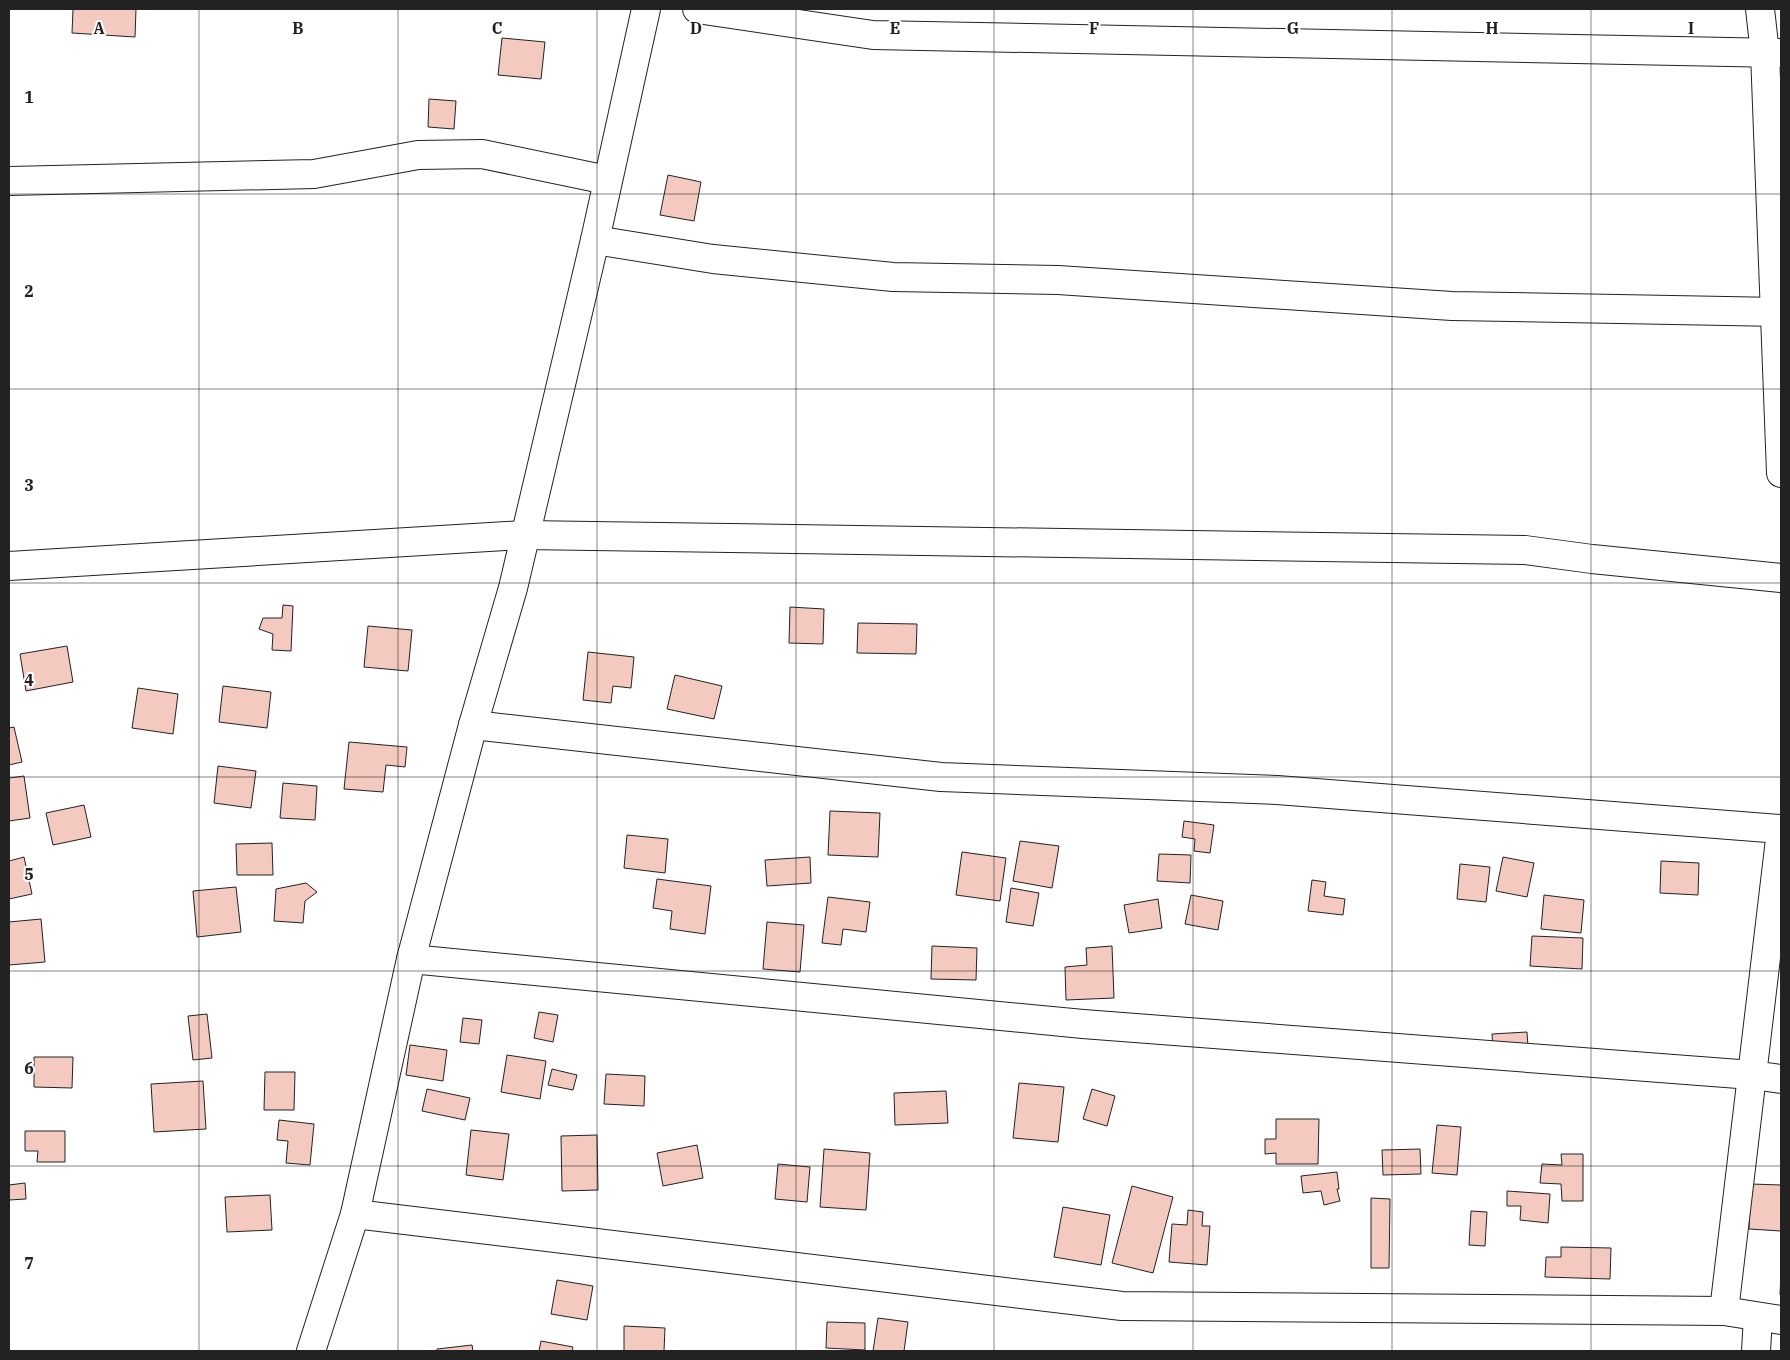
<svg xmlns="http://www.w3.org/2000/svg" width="1790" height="1360" font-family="'IBM Plex Serif',serif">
<rect width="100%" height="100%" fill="#fff"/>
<!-- building -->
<g fill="#f3c9c0" stroke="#222">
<path d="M73,9h63l-1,28 -63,-4z"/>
<path d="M502,38l43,4 -4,37 -43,-4z"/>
<path d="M429,99l27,2 -2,28 -26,-2z"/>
<path d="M668,175l33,7 -7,39 -34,-6z"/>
<path d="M283,605l10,1 -2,45 -19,-1 1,-16 -14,-5 4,-11h19z"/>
<path d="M790,607l34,2 -1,35 -34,-1z"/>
<path d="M858,623l59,1 -1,30 -59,-1z"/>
<path d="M368,626l44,4 -4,41 -44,-4z"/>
<path d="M67,646l6,36 -47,9 -6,-37z"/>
<path d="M588,652l46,5 -3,31 -18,-2 -2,17 -28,-3z"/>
<path d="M675,675l47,11 -8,33 -47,-10z"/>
<path d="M223,686l48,6 -4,36 -48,-6z"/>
<path d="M138,688l40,6 -5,40 -41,-6z"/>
<path d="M14,727l8,35 -13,3v-37z"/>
<path d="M349,742l58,5 -2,20 -19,-2 -3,27 -39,-3z"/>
<path d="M218,766l38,5 -5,37 -37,-5z"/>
<path d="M24,776l6,42 -21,3v-43z"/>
<path d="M283,783l34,3 -2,34 -35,-2z"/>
<path d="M84,805l7,32 -38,8 -7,-32z"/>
<path d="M830,811l50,2 -2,44 -50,-2z"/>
<path d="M1184,821l30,4 -4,28 -16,-2 1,-12 -13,-2z"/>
<path d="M627,835l41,4 -3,34 -41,-5z"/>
<path d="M1020,841l39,5 -7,42 -39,-7z"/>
<path d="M272,843l1,32h-36l-1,-31z"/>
<path d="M962,852l44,6 -6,43 -44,-6z"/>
<path d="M1159,854l32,1 -1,28 -33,-2z"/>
<path d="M24,857l8,37 -23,5v-38z"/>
<path d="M810,857l1,26 -44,3 -2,-26z"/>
<path d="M1503,857l31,6 -7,34 -31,-6z"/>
<path d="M1661,861l38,2 -1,32 -38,-2z"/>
<path d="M1460,864l30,3 -4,35 -29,-3z"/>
<path d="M657,879l54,7 -6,48 -35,-5 2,-18 -19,-3z"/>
<path d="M1312,880l14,2 -2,14 21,3 -2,16 -35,-4z"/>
<path d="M306,883l11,9 -12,9 -2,22 -29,-2 2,-32z"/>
<path d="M236,887l5,45 -44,5 -4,-46z"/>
<path d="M1011,888l28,5 -6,33 -27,-4z"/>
<path d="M1191,895l32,6 -5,29 -33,-6z"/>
<path d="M1544,895l40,5 -3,33 -40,-4z"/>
<path d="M828,897l42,5 -4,30 -23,-3 -2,16 -19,-2z"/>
<path d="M1158,899l4,29 -33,5 -5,-28z"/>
<path d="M41,919l4,43 -36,3v-43z"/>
<path d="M767,922l37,3 -4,47 -37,-3z"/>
<path d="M1532,936l51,2 -1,31 -52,-3z"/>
<path d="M932,946l45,2 -1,32 -45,-1z"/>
<path d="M1112,946l2,52 -48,2 -1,-33 22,-2 -1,-17z"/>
<path d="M539,1012l19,3 -5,27 -19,-4z"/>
<path d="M207,1014l5,44 -19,2 -5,-44z"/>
<path d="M463,1018l19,2 -3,24 -19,-2z"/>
<path d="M1527,1032l1,15 -35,3 -1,-16z"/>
<path d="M410,1045l37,5 -4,31 -37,-6z"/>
<path d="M507,1055l39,6 -6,38 -39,-7z"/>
<path d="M34,1057h39l-1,31 -38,-1z"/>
<path d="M552,1069l25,6 -4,15 -25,-5z"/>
<path d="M265,1072h30l-1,38h-30z"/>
<path d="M606,1074l39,2 -1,30 -40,-2z"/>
<path d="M203,1081l3,48 -52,3 -3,-48z"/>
<path d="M1019,1083l45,4 -6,55 -45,-4z"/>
<path d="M427,1089l43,9 -5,22 -43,-9z"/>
<path d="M1092,1089l23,7 -8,30 -24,-7z"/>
<path d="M946,1091l2,32 -53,2 -1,-32z"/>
<path d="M1276,1119h43l-1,45h-42v-11l-11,1v-15h11z"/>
<path d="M279,1120l35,4 -4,41 -24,-2 2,-22 -11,-1z"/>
<path d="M1437,1125l24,2 -4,48 -25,-2z"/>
<path d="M471,1130l38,4 -6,46 -37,-5z"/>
<path d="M25,1131h40v31h-28l1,-11h-13z"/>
<path d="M597,1135l1,55 -36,1 -1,-55z"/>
<path d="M697,1145l6,33 -40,8 -6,-33z"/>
<path d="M824,1149l46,4 -4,57 -46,-3z"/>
<path d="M1420,1149l1,25 -38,1 -1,-25z"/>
<path d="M1561,1154h22v47h-21l-1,-17 -21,-1 2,-19 20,1z"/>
<path d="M778,1164l32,3 -3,35 -32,-3z"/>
<path d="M1337,1172l2,17h-2l3,12 -16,4 -3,-14 -18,2 -2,-17z"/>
<path d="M25,1183l1,16 -17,1v-15z"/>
<path d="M1751,1184l30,1v46l-32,-2z"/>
<path d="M1132,1186l41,11 -20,76 -41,-10z"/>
<path d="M1507,1191l43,3 -2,29 -28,-3 1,-14h-14z"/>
<path d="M270,1195l2,35 -45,2 -2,-35z"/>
<path d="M1371,1198l19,1 -1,69h-18z"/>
<path d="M1063,1207l47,8 -9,50 -47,-8z"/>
<path d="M1188,1210l15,2 -1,14h8l-3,39 -38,-3 3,-38 15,1z"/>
<path d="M1471,1211l16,1 -2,34 -16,-1z"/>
<path d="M1561,1247l50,1 -1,31 -65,-2 1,-20h15z"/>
<path d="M1781,1270v25h-1z"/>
<path d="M557,1280l36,6 -6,34 -36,-6z"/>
<path d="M878,1318l30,4 -4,29h-31z"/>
<path d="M827,1322l38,1v27l-39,-2z"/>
<path d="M624,1326l41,2 -1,23h-40z"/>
<path d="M541,1341l32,6 -1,4h-33z"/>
<path d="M472,1345l1,6h-36v-2z"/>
</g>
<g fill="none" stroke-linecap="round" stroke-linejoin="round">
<!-- street casing -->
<g stroke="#222" stroke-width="30">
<g id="street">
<path d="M697,9l176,26 908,18"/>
<path d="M1760,9l5,44 16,420"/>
<path d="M9,181l305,-7 104,-19 64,-1 125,26"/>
<path d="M595,240l118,19 180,18 165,3 394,26 329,6"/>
<path d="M9,566l515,-31 1001,15 67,9 189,19"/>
<path d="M473,725l468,52 336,13 504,39"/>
<path d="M411,959l672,65 669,51 29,4"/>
<path d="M355,1214l767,92 602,5 57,9"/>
<path d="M1724,1311l57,-480"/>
<path d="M311,1351l44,-137 56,-255 62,-234 40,-137 82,-348 51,-231"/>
<path d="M1756,1351l2,-34"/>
</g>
</g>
<!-- street -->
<use href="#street" stroke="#fff" stroke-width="28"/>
</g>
<!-- grid -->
<path fill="none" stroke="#222" stroke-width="1" stroke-opacity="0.55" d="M199,9v1342M398,9v1342M597,9v1342M796,9v1342M994,9v1342M1193,9v1342M1392,9v1342M1591,9v1342M9,194h1772M9,389h1772M9,583h1772M9,777h1772M9,971h1772M9,1166h1772"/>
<g font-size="16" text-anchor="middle" font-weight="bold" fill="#222" stroke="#fff" stroke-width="4" stroke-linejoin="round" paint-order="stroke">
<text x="99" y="34">A</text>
<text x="298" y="34">B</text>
<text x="497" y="34">C</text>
<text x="696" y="34">D</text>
<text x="895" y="34">E</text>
<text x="1094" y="34">F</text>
<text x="1293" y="34">G</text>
<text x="1492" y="34">H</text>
<text x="1691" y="34">I</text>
<text x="29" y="103">1</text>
<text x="29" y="297">2</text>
<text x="29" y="491">3</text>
<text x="29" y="686">4</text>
<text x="29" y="880">5</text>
<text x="29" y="1074">6</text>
<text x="29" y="1269">7</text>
</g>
<!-- border -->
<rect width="1790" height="1360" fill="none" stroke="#222222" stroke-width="20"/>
</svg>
